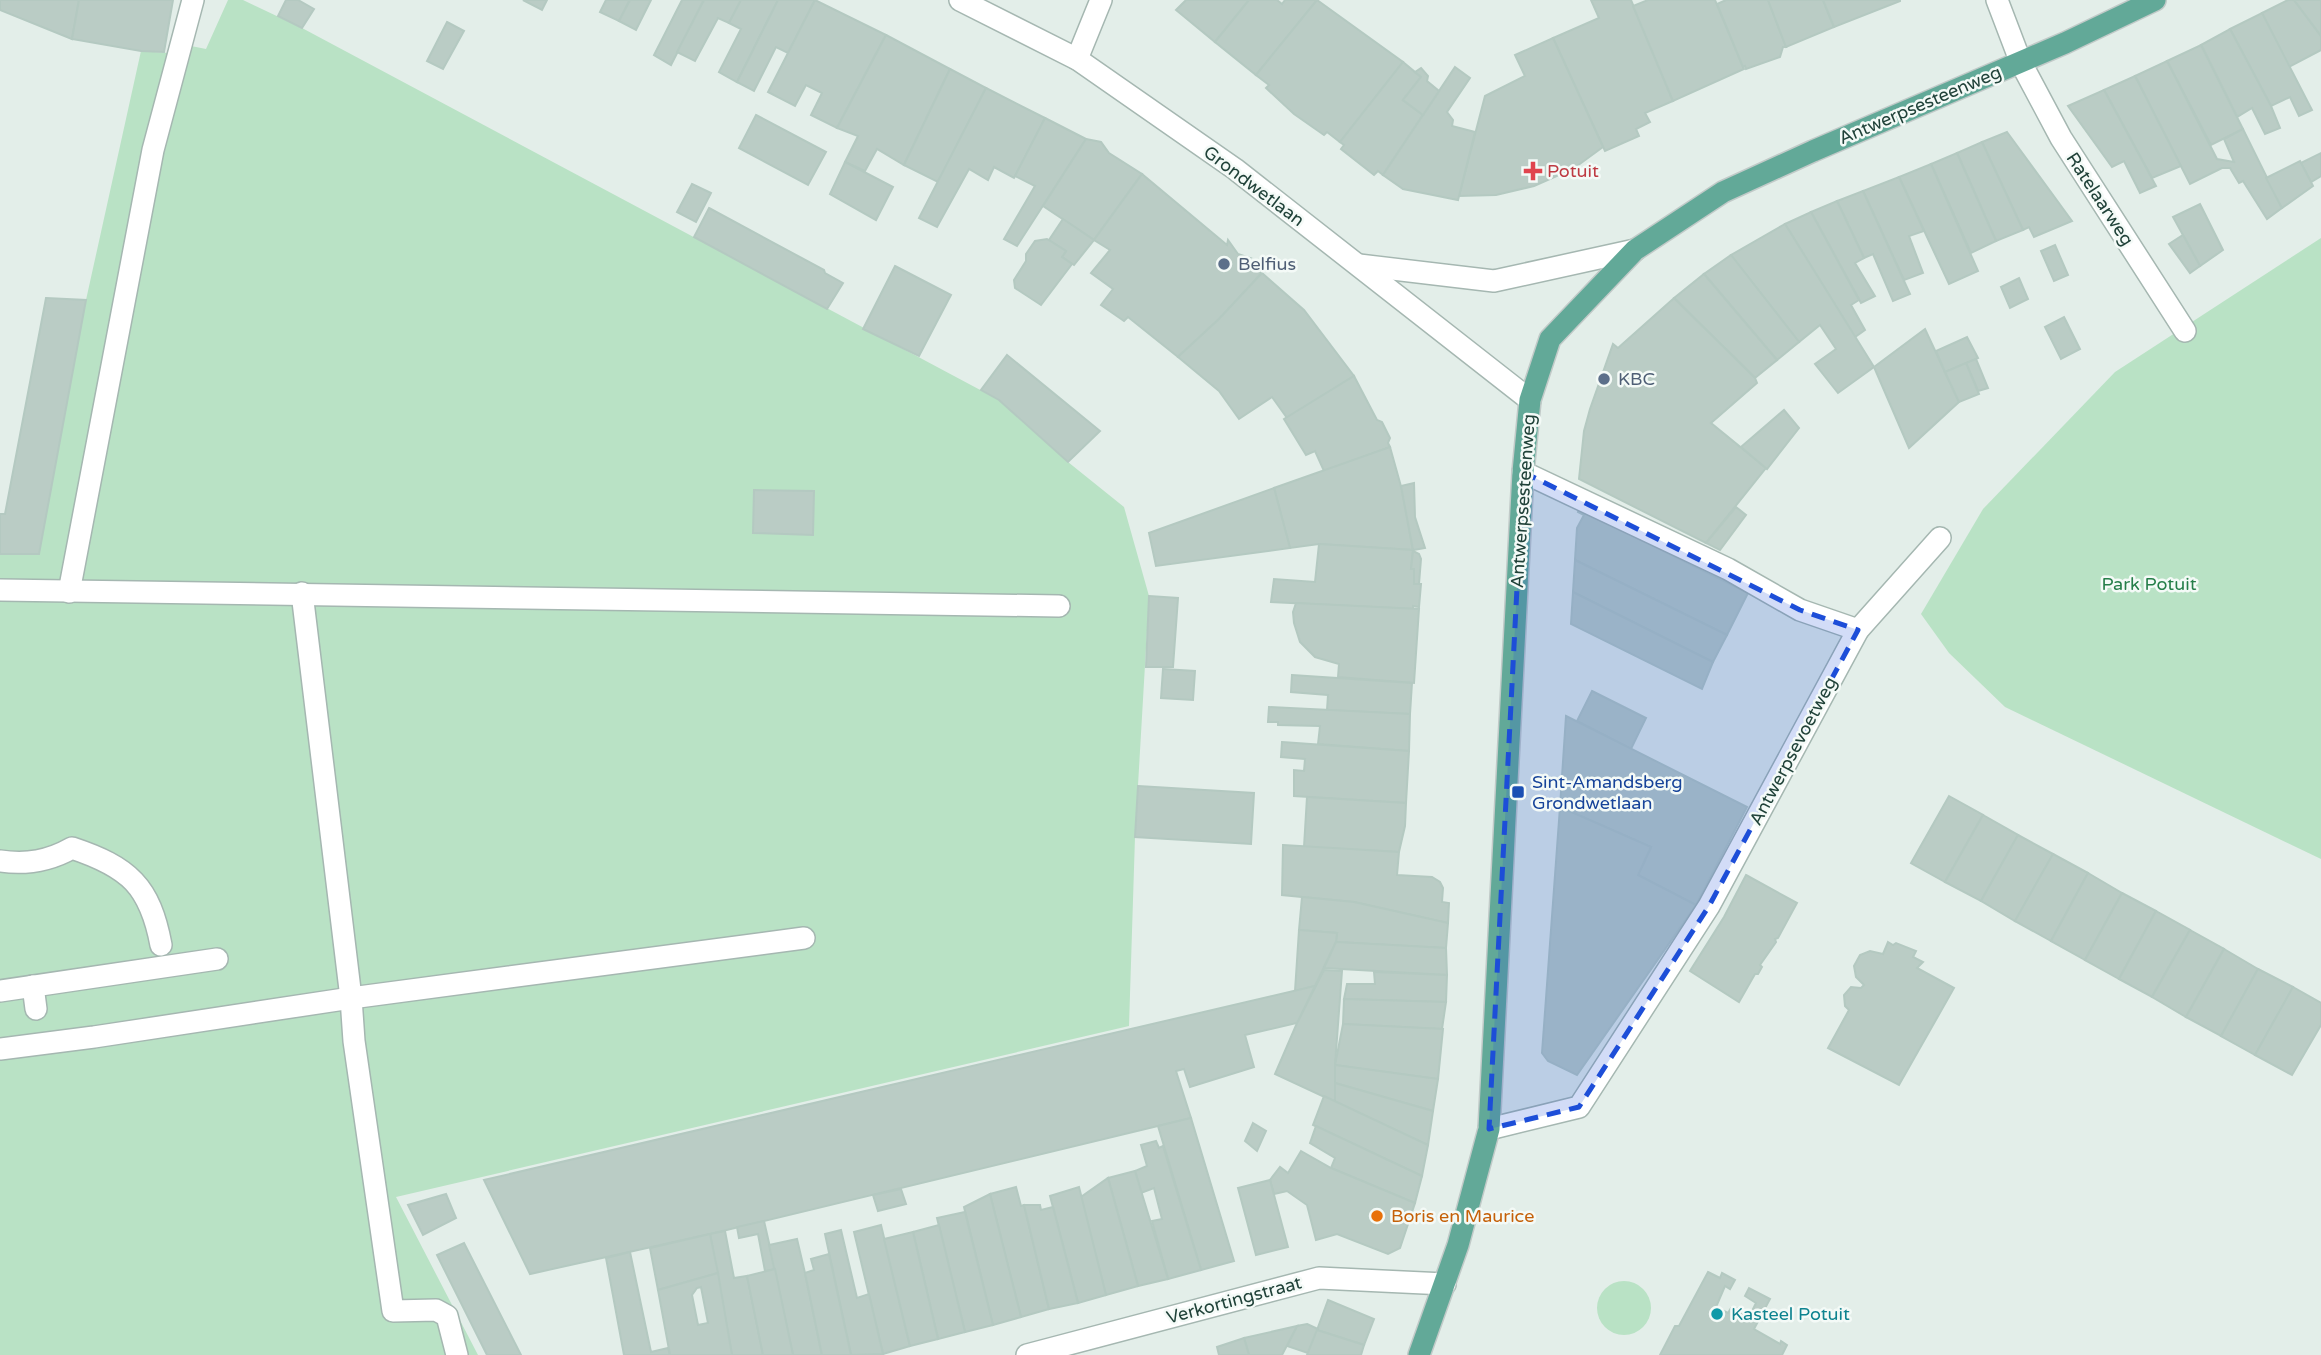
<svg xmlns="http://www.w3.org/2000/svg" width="2321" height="1355" font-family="'Varela Round',sans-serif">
<rect width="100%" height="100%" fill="#e3eee9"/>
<!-- green -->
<g fill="#b9e2c5">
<path d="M228,0h15l59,28 697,372 69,62 56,45 25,89 -14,241 -6,189 -733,171 82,158h-478v-801h39l47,-254 55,-249 27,2 13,-9 25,5z"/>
<path d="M2321,238v621l-316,-152 -56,-54 -28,-39 62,-105 132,-137z"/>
<circle cx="1624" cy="1308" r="27"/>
</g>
<!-- building -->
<g fill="#baccc5" stroke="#b4c9c1" stroke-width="2" fill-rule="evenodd">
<path d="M0,0h79l-7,39 -72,-29z"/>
<path d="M79,0h94l-9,52 -23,-1 -69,-12z"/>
<path d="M286,0h12l16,9 -12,19 -24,-12z"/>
<path d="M523,0h24l-5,10z"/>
<path d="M606,0h24l-11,21 -19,-9z"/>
<path d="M630,0h21l-15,30 -17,-9z"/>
<path d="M682,0h22l-33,65 -17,-10z"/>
<path d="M704,0h37l-12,23 -11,-5 -23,43 -18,-9z"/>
<path d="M741,0h37l-41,82 -18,-10 22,-43 -12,-6z"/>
<path d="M778,0h37l-27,53 -12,-6 -22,44 -17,-9z"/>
<path d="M815,0l71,35 -49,93 -26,-13 11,-22 -16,-8 -11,21 -27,-14z"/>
<path d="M1186,0h63l-34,42 -39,-32z"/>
<path d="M1249,0h28l5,4 3,-4h32l-61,75 -41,-33z"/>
<path d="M1317,0l86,62 -63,80 -13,-10 -3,3 -30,-21 -28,-26 3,-3 -13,-10z"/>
<path d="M1591,0h40l42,101 -28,12 5,9 -14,7 3,7 -34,15 -52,-113 46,-20z"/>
<path d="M1715,0l29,69 -71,32 -40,-95 15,-6z"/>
<path d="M1726,0h42l18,47h-3l-3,10 -34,12 -1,-3 -2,1 -26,-63z"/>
<path d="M1768,0h55l11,27 -48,20z"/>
<path d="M1823,0h77v1l-66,26z"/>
<path d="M2288,0h6l27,36v14l-32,17 -27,-54z"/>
<path d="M2294,0h27v36z"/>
<path d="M2262,13l50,97 -13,6 -9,-19 -19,9 -41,-77z"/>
<path d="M447,22l17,9 -21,38 -16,-8z"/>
<path d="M2230,29l41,77 9,22 -15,6 -13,-26 -15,9 -36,-72z"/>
<path d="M886,35l64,34 -46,96 -27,-16 -12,22 -20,-9 13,-26 -21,-8z"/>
<path d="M1553,38l50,109 -30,22 -39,17 -38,9 -37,1 26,-100 40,-20 -10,-21z"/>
<path d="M2201,45l42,84 -32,16 -44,-84z"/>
<path d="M2167,61l50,98 17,3 -10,-23 19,-10 39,79 -15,11 -24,-38 -4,2 -9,-15h-8l-32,16 -55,-108z"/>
<path d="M1403,62l18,15 -18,23 20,15 -40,60 -5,-4 -4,4 -33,-26 3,-4 -4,-3z"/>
<path d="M1455,67l15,11 -23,34 6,8 -1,6 23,6 -17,68 -55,-11 -20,-14z"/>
<path d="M1421,68l7,8 -1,5 12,10 -16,24 -20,-15 18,-23 -6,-5z"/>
<path d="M950,69l36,19 -48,94 -34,-17z"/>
<path d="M2135,76l46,90 -29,12 -48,-88z"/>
<path d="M986,88l59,30 -31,60 -20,-11 -6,13 -19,-11 -32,58 -18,-9z"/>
<path d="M2104,90l52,96 -16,7 -16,-32 -12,6 -44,-61z"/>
<path d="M756,115l70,37 -18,33 -69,-37z"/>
<path d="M1045,118l41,21 -69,107 -13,-7 31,-53 -20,-10z"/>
<path d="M2007,132l65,89 -38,16 -5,-10 -6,3 -41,-88z"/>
<path d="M1086,139l15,3 8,11 33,21 -48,66 -51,-34z"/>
<path d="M1982,142l41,88 -27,11 -39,-88z"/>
<path d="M1957,153l39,88 -25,12 -40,-89z"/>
<path d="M2321,153v23l-10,6 -10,-19z"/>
<path d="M2300,161l13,25 -31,22 -16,-30z"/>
<path d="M845,162l48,25 -17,33 -46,-26z"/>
<path d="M1931,164l47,107 -29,13 -50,-107z"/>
<path d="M1142,174l85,71 1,-5 10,14 12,4 -4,2 16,13 -43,46 -41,38 -50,-40 -4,4 -23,-16 12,-16 -22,-16 19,-23 -16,-10z"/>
<path d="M1899,177l25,54 -15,5 14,37 -19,7 -41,-89z"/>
<path d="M692,184l19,9 -15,29 -19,-10z"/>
<path d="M1863,191l47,103 -17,7 -20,-47 -9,4 -27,-57z"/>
<path d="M1837,201l27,57 -9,5 20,33 -14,7 -50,-91z"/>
<path d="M2200,204l23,46 -23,16 -27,-49z"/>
<path d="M709,208l115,62 1,3 18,10 -16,26 -133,-72z"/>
<path d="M1811,212l48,88 -8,5 14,25 -10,7 -70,-113z"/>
<path d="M1063,219l31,21 -20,25 -12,-8 4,-6 -17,-11z"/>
<path d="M1785,224l89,143 -36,26 -23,-29 21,-15 -16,-24 -21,17 -68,-87z"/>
<path d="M2183,235l17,31 -10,7 -21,-29z"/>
<path d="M1047,239l19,12 -4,6 10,7 -31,41 -26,-17 -1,-8 12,-19v-7l9,-13z"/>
<path d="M2055,245l13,30 -14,6 -13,-30z"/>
<path d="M1731,255l68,87 -22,18 -73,-86z"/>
<path d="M895,266l56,29 -32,61 -56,-27z"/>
<path d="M1262,273l42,37 50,66 -67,42 -15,-21 -33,22 -20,-28 -41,-34 41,-38z"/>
<path d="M1704,274l73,86 -22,18 -81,-80z"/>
<path d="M2019,278l9,21 -18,9 -9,-21z"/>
<path d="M46,298l40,2 -47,254h-39v-40h5z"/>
<path d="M1674,298l81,80 2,5 -46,40 55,45 -60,75 -127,-64 5,-48 6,-22 23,-65 5,4z"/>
<path d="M2064,317l16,32 -19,10 -16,-32z"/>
<path d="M1925,329l34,73 -50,46 -35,-81z"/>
<path d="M1967,337l11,21 -33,14 -9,-21z"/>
<path d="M1007,355l93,76 -32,31 -69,-62 -18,-10z"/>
<path d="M1976,359l12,29 -10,3 -12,-28z"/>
<path d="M1966,363l13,31 -20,8 -14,-30z"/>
<path d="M1354,376l23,44 5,2 8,16 -2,5 2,4 -66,24 -9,-20 -9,4 -22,-36z"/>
<path d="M1784,410l15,18 -32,41 -26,-22z"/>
<path d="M1390,447l12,43 11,60 -94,-6 -29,4 -16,-60z"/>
<path d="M1414,483l1,34 10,31 -12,2 -12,-64z"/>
<path d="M1274,488l16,60 -134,18 -7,-33z"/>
<path d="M754,490l60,1 -1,44 -60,-2z"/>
<path d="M1736,507l10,8 -26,35 -14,-7z"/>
<path d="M1579,509l169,84 -21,42 -152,-75 2,-32 7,-13 -6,-3z"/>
<path d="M1319,544l94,6 -2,19h3v15h7l-2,23 -6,-1v3l-142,-7 3,-23 41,3z"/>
<path d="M1413,551l6,3 2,5 -2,25h-5v-15h-3z"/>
<path d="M1575,560l152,75 -14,27 -140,-70z"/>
<path d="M1573,592l140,70 -11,27 -131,-65z"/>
<path d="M1149,596l29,2 -5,69h-27z"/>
<path d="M1296,603l123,6 -5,74 -76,-6 1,-13 -24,-7 -15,-15 -6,-19 -1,-11z"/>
<path d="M1163,669l32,2 -2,29 -32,-2z"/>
<path d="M1292,675l120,8 -2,31 -83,-4 1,-15 -37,-3z"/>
<path d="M1592,691l54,27 -15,31 -54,-28z"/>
<path d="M1269,707l141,7 -1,37 -91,-7 2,-18 -42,-1v-3h-10z"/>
<path d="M1566,716l181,91 -51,98 -58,-30 13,-28 -91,-40z"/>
<path d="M1282,742l127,9 -3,52 -112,-7v-26l10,1 1,-12 -24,-2z"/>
<path d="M1138,786l116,7 -3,51 -116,-7z"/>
<path d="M1949,796l34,19 -38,67 -34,-19z"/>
<path d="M1307,797l99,6 -1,23 -6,26 -95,-5z"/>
<path d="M1560,807l91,40 -13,28 58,30 -119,170 -29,-14 -6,-8z"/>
<path d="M1983,815l35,20 -37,66 -36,-19z"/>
<path d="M2018,835l35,19 -38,67 -34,-20z"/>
<path d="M1283,845l116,7 -2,23 35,2 8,5 3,6 -1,14 7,1 -1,20 -94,-21 -72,-7z"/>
<path d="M2053,854l35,19 -37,68 -36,-20z"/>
<path d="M2088,873l34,20 -37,67 -34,-19z"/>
<path d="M1746,875l51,28 -19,35 -3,1 1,3 -16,23 2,2 -4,7h-3l-16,28 -49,-31 34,-54z"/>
<path d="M2122,893l34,18 -37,68 -34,-19z"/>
<path d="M1302,897l52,5 94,21 -2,25 -110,-6 1,-9 -38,-3z"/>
<path d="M2156,911l34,19 -38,67 -33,-18z"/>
<path d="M1299,930l38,3 -1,9 -21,44 -20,5z"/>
<path d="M2190,930l34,19 -38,68 -34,-20z"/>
<path d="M1336,942l110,6 1,27 -123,-7z"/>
<path d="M1888,942l5,3 3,-2 20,8 -3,6 10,5 -6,6 37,20 -55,97 -71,-37 21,-38 -4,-4 -1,-11 7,-8 10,1 3,-3 -8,-8 -2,-11 6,-11 10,-4 13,3z"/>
<path d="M2224,949l34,20 -37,67 -35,-19z"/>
<path d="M2258,969l35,18 -38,68 -34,-19z"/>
<path d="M1324,970l18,1 -7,94v37l-60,-28 22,-51z"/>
<path d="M1374,972l73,3 -1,27 -102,-3 3,-15h28z"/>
<path d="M1315,986l-18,37 -52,12 9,32 -64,20 -6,-18 -8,2 15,47 -481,116 -180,40 -46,-94z"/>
<path d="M2293,987l28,16v22l-29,50 -37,-20z"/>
<path d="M1344,999l102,3 -4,27 -99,-5z"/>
<path d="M1343,1024l100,5 -5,50 -103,-14z"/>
<path d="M1335,1065l103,14 -5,32 -98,-28z"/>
<path d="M1335,1083l98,28 -5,34 -93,-43z"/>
<path d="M1324,1096l104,49 -6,31 -109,-51z"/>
<path d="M1191,1118l43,143 -33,9 -43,-144z"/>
<path d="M1253,1123l13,8 -9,20 -12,-10z"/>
<path d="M1316,1126l106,50 -7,27 -84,-35 4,-10 -25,-15z"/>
<path d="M1156,1141l3,7 4,-2 38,124 -33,9 -16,-58 10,-2 -8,-31 -13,5 -6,-22 12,-5 -6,-21z"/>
<path d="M1301,1151l30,17 84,35 -15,45 -12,6 -51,-20 -21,6 -9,-35 -20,-14 -13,3 -4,-14 10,-13 8,6z"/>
<path d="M1135,1171l33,108 -30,7 -30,-108z"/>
<path d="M1108,1178l30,108 -32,9 -25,-98z"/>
<path d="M1270,1180l18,67 -32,8 -18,-67z"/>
<path d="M1016,1187l5,19 3,-1 25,104 -28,8 -31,-123z"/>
<path d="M1079,1187l27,108 -28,8 -28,-107z"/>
<path d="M901,1189l5,15 -28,7 -5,-16z"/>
<path d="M446,1194l10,24 -33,17 -15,-30z"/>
<path d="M990,1194l31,123 -28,8 -29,-118z"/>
<path d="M1024,1205h16l1,5 12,-3 25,96 -29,6z"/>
<path d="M965,1212l28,113 -28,7 -28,-114z"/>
<path d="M764,1221l11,48 -10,2 -7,-37 -19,4 -2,-11z"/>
<path d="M881,1225l29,121 -27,8 -29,-122z"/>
<path d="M939,1225l26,107 -27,7 -25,-107z"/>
<path d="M841,1230l16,68 12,-4 14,60 -32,1 -26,-121z"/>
<path d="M725,1231l9,47 13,-2 16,79h-31l-22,-121z"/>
<path d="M913,1232l25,107 -28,7 -26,-107z"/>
<path d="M710,1234l8,39 -60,17 -8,-42z"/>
<path d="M797,1239l8,34 17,82h-29l-24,-110z"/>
<path d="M464,1243l57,112h-34l-50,-100z"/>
<path d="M630,1252l21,100 17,-4 2,7h-46l-18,-97z"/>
<path d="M829,1254l22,101h-29l-17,-82 9,-3 -3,-11z"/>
<path d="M775,1269l18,86h-30l-16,-79z"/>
<path d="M1708,1272l12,6 2,-5 13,7 -5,9 -5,-3 -9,21 12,6 3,-5h5l16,8 -1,-3 5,-10 -11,-7 4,-8 21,11 -16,30 26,15 1,-3 6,4 -5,10h-122l15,-29h4z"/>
<path d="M718,1273l14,82h-62l-12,-65zM701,1287l7,36 -10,2 -6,-30 5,-7z"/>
<path d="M1328,1300l46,19 -10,26 -47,-15z"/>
<path d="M1307,1324l11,5 -10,24 -21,-7 10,-20z"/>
<path d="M1297,1326l-15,29h-33l-5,-17z"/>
<path d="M1317,1330l47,15 -3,10h-54z"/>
<path d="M1244,1338l5,17h-30l-2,-8z"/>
</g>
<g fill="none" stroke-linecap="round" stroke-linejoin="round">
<!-- minor casing -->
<g stroke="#a5b7b1" stroke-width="24">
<g id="minor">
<path d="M960,0l117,59 158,110 295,231"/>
<path d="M1997,0l24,63 40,75 124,193"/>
<path d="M1077,59l24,-59"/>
<path d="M1359,265l135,16 141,-31"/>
<path d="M1523,472l205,97 72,41 58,20"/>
<path d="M0,590l1059,16"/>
<path d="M69,592l84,-442 40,-150"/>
<path d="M302,593l49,405 3,43 39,270 43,-1 11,6 10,39"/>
<path d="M0,861c27,4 49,0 72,-13 57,19 78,38 89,97"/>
<path d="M33,986l3,23"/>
<path d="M0,991l217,-32"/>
<path d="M0,1049l94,-12 257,-39 453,-60"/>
<path d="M1489,1129l90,-22 130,-201 149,-276 82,-92"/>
<path d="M1027,1355l292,-77 126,6"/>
</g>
</g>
<!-- major casing -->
<g stroke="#c1cac8" stroke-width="24">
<path id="major" d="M1419,1355l39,-110 31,-116 34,-657 7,-72 20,-61 85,-89 88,-58 90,-41 252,-108 90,-43"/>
</g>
<!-- minor -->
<use href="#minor" stroke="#fff" stroke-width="21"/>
<!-- major -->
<use href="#major" stroke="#62a998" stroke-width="21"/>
</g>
<!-- marked area -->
<path fill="#1d4ed8" fill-opacity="0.2" stroke="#1d4ed8" stroke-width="5" stroke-dasharray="14 9" stroke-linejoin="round" d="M1523,472l277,138 58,20 -149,276 -130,201 -90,22z"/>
<!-- markers -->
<path fill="#e0444e" stroke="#f4faf7" stroke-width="2.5" d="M1529.5 160.5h7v7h7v7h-7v7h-7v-7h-7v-7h7z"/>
<g fill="#5c6f8a" stroke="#f4faf7" stroke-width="2.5">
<circle cx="1224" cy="264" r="7"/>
<circle cx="1604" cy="379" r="7"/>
</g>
<rect fill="#1a4fb4" stroke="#f4faf7" stroke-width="2.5" x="1511" y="785" width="14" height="14" rx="3.5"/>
<circle fill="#e8710a" stroke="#f4faf7" stroke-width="2.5" cx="1377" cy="1216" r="7"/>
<circle fill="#0f9aa8" stroke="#f4faf7" stroke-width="2.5" cx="1717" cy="1314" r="7"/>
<g text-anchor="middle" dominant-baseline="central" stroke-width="5" stroke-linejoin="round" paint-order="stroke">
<!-- street labels -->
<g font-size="18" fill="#204239" stroke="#f4faf7">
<text transform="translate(1920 105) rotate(-23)">Antwerpsesteenweg</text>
<text transform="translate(1254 186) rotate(37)">Grondwetlaan</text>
<text transform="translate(2100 199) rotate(57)">Ratelaarweg</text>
<text transform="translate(1523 501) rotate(-86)">Antwerpsesteenweg</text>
<text transform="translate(1793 751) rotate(-62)">Antwerpsevoetweg</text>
<text transform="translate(1234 1300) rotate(-15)">Verkortingstraat</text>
</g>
<!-- health labels -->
<g font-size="18" fill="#be3a42" stroke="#f4faf7" text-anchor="start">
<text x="1547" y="171">Potuit</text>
</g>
<!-- service labels -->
<g font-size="18" fill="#4e5e75" stroke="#f4faf7" text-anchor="start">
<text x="1238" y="264">Belfius</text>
<text x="1618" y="379">KBC</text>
</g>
<!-- park labels -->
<g font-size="18" fill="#257e49" stroke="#f4faf7">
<text x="2149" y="584">Park Potuit</text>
</g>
<!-- transit labels -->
<g font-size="18" fill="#164399" stroke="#f4faf7" text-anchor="start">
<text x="1532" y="782">Sint-Amandsberg<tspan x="1532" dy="21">Grondwetlaan</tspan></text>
</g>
<!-- food labels -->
<g font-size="18" fill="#c56008" stroke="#f4faf7" text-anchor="start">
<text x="1391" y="1216">Boris en Maurice</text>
</g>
<!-- culture labels -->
<g font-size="18" fill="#0d838f" stroke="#f4faf7" text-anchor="start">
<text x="1731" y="1314">Kasteel Potuit</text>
</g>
</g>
</svg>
